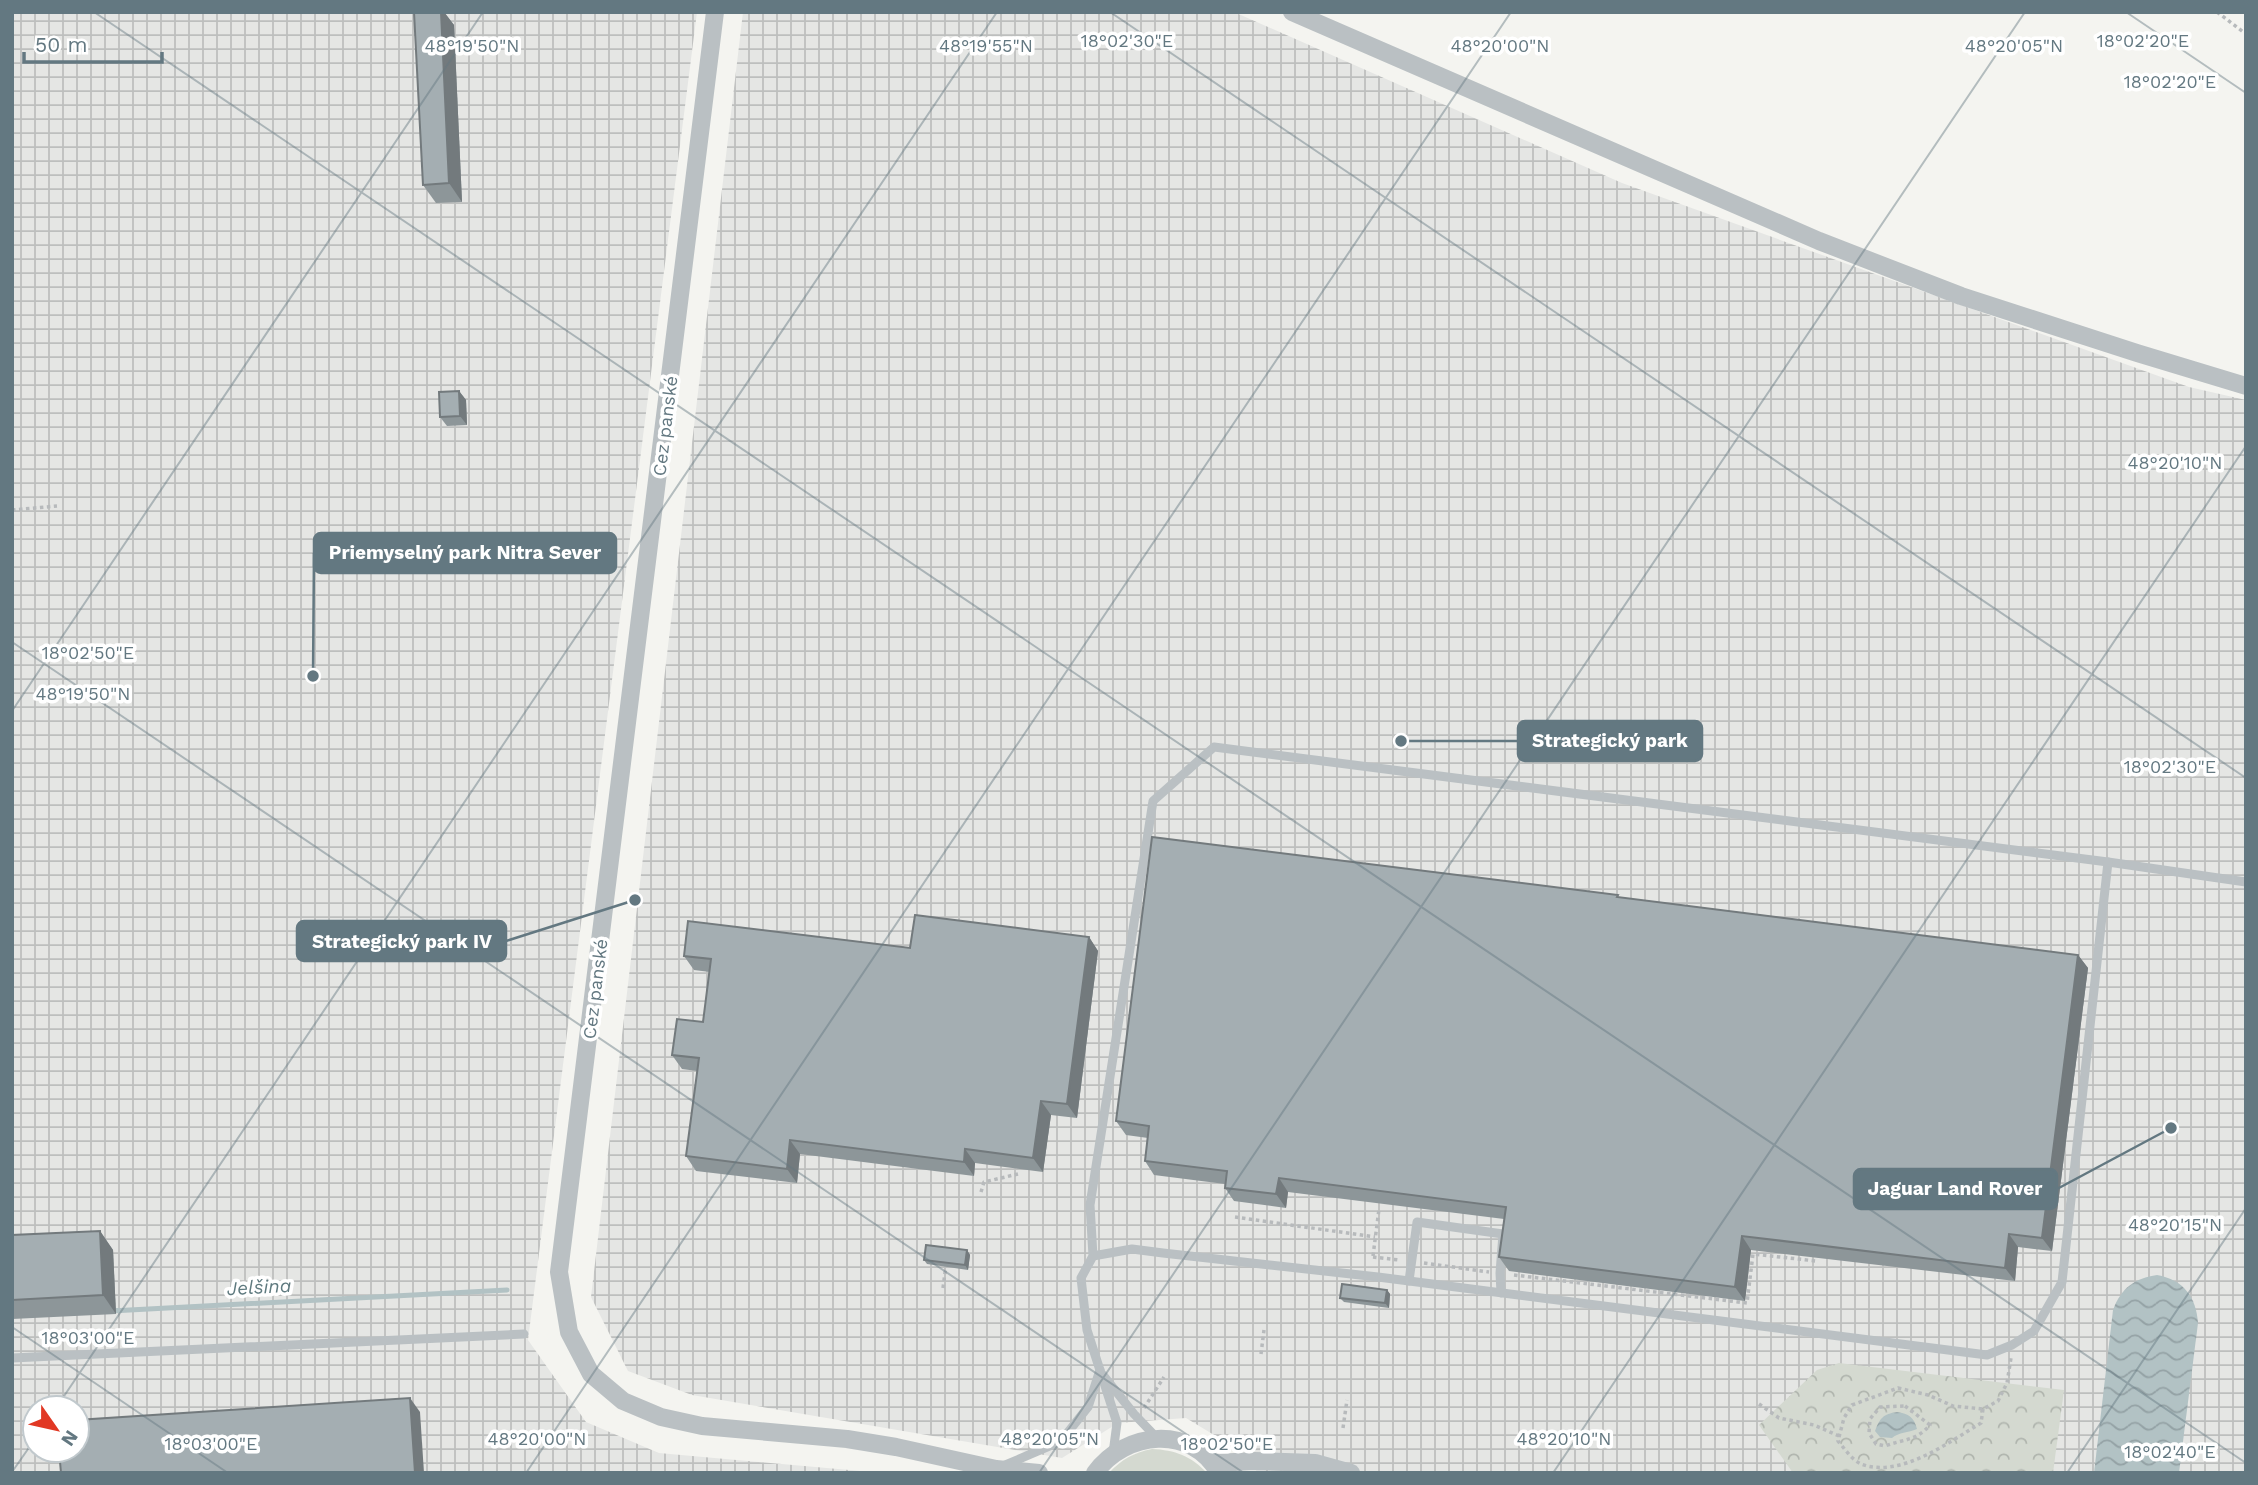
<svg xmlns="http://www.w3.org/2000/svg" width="2258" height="1485" font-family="'Work Sans',sans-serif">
<defs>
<pattern id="industrial-grid" width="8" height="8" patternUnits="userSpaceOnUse" patternTransform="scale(1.75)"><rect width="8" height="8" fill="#e5e6e4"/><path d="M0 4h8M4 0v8" fill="none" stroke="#bdbfbe"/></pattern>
<pattern id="park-crowns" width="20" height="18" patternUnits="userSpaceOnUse" patternTransform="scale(1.75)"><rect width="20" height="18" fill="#d4d9d0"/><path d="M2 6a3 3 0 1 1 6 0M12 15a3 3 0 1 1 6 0" fill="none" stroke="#b0b5ae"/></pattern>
<pattern id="water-waves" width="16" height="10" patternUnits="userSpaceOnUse" patternTransform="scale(1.75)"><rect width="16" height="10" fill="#b2c2c4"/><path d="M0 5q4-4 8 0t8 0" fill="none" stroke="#94a2a5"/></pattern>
</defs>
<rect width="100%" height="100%" fill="#f4f4f0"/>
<!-- industrial -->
<g fill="url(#industrial-grid)" fill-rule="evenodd">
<path d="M12,12h685l-169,1328 58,82 73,31 224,20h-871zM35,1408h42v42h-42z"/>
<path d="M743,12h491l388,171 567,204 57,13v1073h-989l-5,-15 -66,-40 -68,5 -56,35 -370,-63 -64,-24 -37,-74z"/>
</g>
<!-- grass -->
<path fill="#d4d9d0" d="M1152,1449c23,1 39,7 55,24h-98c13,-14 24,-20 43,-24z"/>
<!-- park -->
<path fill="url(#park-crowns)" d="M1839,1363l225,27 -11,83h-260l-34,-48 58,-55z"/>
<!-- water -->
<g fill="url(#water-waves)">
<path d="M2157,1275c27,5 39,22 41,48l-19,150h-85l19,-163c8,-22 22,-32 44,-35z"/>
<path d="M1897,1412c12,2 17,5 20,17 -9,4 -18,3 -25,9l-12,-1 -5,-6c5,-13 8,-17 22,-19z"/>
</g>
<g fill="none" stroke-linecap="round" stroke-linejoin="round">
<!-- stream -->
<path stroke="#b2c2c4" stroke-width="5" d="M111,1311l396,-21"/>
<!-- path -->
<g stroke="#b7babc" stroke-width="3.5" stroke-dasharray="3.5 3.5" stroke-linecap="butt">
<path d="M2217,12l29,22"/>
<path d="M12,510l45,-4"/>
<path d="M981,1192l3,-10 34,-8"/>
<path d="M1235,1217l140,20"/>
<path d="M1373,1256l6,-47"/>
<path d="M1373,1257l26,3"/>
<path d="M1424,1263l65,9"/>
<path d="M1514,1275l233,28 6,-49 63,7"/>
<path d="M943,1288l3,-23"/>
<path d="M1261,1354l3,-24"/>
<path d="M1759,1404l20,14 35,7 25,11"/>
<path d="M1905,1406l25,19c-14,16 -26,14 -45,21l-9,-2 -7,-11 1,-14 10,-12z"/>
<path d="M1144,1408l20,-31"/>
<path d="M1983,1409l-2,14c-32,19 -81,56 -120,41 -9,-4 -17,-16 -23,-23l6,-23 8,-13 46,-17 30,7 25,11 30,3 15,-8 9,-18 4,-25"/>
<path d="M1343,1428l4,-28"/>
</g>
<!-- lane -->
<g stroke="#bac0c3" stroke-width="9">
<path d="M2108,862l138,20"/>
<path d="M1093,1256l39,-7 31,4 215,24 609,78 25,-10 22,-14 28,-49 46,-420 -894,-115 -61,54 -63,404 3,51 -12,22 6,52 30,93 -4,30"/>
<path d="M1409,1281l8,-59 86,12 -3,39 1,20"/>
<path d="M12,1358l512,-24"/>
<path d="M1103,1375l31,39 23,24"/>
<path d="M1003,1466l58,-25 27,-34 12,-37"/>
</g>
<!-- street -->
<g stroke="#bac0c3" stroke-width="18">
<path d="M715,12l-156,1260 10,60 22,42 32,27 38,16 41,9 145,13 49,8 100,22 43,4"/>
<path d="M1292,12l527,229 142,55 176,57 109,33"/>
<path d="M1214,1463l41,-2 60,2 36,10"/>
<path d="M1095,1473c30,-42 97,-49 124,0"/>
</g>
</g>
<!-- wall -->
<g fill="#8d9699">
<path d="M414,12h30l10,13 8,177 -26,1 -13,-18z"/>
<path d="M459,391l7,9 1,25 -20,1 -7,-9z"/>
<path d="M1619,897l459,58 10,13 -36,283 -34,-4 -3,34 -264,-31 -6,51 -236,-30 -10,-14 5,-38 -216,-27 -2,16 -52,-7 -9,-13v-4l-71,-9 -9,-14 3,-23 -22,-3 -10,-14z"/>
<path d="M1089,937l9,14 -21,167 -26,-3 -8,57 -68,-9 -1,13 -174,-22 -3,29 -101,-12 -10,-15 11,-85 -15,-2 -10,-14 31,-33 7,-50 -16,-2 -10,-14 226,-8z"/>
<path d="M100,1231l13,19 3,64 -104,5v-84z"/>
<path d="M967,1250l3,5 -2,15 -41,-6 -3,-4z"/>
<path d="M1387,1290l3,4 -1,14 -45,-6 -4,-4z"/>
</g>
<!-- shaded-wall -->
<g fill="#737a7d">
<path d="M441,12h3l10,13 8,177 -13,-19z"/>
<path d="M459,391l7,9 1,25 -7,-9z"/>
<path d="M1089,937l9,14 -21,167 -10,-14z"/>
<path d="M2078,955l10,13 -36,283 -10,-13z"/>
<path d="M1041,1101l10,14 -8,57 -10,-14z"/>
<path d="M790,1140l10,14 -3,29 -10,-14z"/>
<path d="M965,1149l10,14 -1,13 -10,-14z"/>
<path d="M1279,1178l9,14 -2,16 -10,-14z"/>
<path d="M100,1231l13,19 3,64 -13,-19z"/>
<path d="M2009,1234l9,13 -3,34 -10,-13z"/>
<path d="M1742,1236l9,14 -6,51 -10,-14z"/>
<path d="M967,1250l3,5 -2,15 -3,-5z"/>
<path d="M1387,1290l3,4 -1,14 -4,-5z"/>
<path d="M410,1398l10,14 4,61h-9z"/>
</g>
<!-- building -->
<g fill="#a4aeb2" stroke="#737a7d" stroke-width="2">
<path d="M414,12h27l8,171 -26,2z"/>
<path d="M459,391l1,25 -20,1 -1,-25z"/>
<path d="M1152,837l466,58 -1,2 461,58 -36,283 -33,-4 -4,34 -263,-32 -7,51 -236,-30 7,-50 -227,-29 -3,16 -51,-6 2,-17 -82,-10 4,-35 -33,-5z"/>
<path d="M915,915l174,22 -22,167 -26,-3 -8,57 -68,-9 -1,13 -174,-22 -3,29 -101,-13 13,-98 -27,-3 5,-36 26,3 8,-63 -27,-3 4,-35 222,27z"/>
<path d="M100,1231l3,64 -91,5v-65z"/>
<path d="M926,1245l41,5 -2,15 -41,-5z"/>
<path d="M1342,1284l45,6 -2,13 -45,-5z"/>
<path d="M410,1398l5,75h-354l-2,-23h18v-30z"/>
</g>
<!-- ticks -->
<path fill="none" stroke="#637881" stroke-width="2" stroke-opacity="0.45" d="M94,12l2152,1451M1110,12l1136,766M2126,12l120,81M12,642l1232,831M12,711l471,-699M12,1327l216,146M56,1408l941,-1396M12,1472l23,-33M526,1473l985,-1461M1039,1473l986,-1461M1553,1473l693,-1027M2067,1473l179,-265"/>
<g text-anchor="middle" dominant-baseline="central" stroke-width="7" stroke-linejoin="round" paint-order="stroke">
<!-- street labels -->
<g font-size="18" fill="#637881" stroke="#fff">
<text transform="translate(665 426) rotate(-83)">Cez panské</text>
<text transform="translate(595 989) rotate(-83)">Cez panské</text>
</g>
<!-- water labels -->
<g font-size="19" font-style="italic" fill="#5f7a7f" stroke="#fff">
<text transform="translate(259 1287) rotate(-3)">Jelšina</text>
</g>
</g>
<g font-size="18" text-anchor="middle" fill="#637881" stroke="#fff" stroke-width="7" stroke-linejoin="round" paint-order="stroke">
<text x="1127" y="47">18°02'30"E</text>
<text x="2143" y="47">18°02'20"E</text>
<text x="472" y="52">48°19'50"N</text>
<text x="986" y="52">48°19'55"N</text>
<text x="1500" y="52">48°20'00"N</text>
<text x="2014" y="52">48°20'05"N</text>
<text x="2170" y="88">18°02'20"E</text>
<text x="2175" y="469">48°20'10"N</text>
<text x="88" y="659">18°02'50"E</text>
<text x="83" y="700">48°19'50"N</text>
<text x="2170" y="773">18°02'30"E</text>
<text x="2175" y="1231">48°20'15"N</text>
<text x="88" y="1344">18°03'00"E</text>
<text x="537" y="1445">48°20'00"N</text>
<text x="1050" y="1445">48°20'05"N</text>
<text x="1564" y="1445">48°20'10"N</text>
<text x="211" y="1450">18°03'00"E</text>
<text x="1227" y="1450">18°02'50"E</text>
<text x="2170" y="1458">18°02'40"E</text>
</g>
<!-- callouts -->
<path fill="none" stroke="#637881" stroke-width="2.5" d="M313 676L314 553M1401 741L1518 741M635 900L506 941M2171 1128L2057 1189"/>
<g fill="#637881" stroke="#fff" stroke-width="2.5">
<circle cx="313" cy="676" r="7"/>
<circle cx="1401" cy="741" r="7"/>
<circle cx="635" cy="900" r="7"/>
<circle cx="2171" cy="1128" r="7"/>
</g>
<g fill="#637881" stroke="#637881" stroke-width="2.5">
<rect x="314" y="533" width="302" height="40" rx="7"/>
<rect x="1518" y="721" width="184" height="40" rx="7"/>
<rect x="297" y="921" width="209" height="40" rx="7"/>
<rect x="1854" y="1169" width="203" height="40" rx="7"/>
</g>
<g font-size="19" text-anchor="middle" font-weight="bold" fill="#fff">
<text x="465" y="559">Priemyselný park Nitra Sever</text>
<text x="1610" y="747">Strategický park</text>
<text x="402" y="948">Strategický park IV</text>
<text x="1955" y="1195">Jaguar Land Rover</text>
</g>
<!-- border -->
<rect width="2258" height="1485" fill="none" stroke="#637881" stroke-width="28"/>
<!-- north arrow -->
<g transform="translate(56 1429) rotate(124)"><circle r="33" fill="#ffffff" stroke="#c1c9cd" stroke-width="2"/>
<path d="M0-5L12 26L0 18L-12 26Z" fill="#e13824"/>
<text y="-10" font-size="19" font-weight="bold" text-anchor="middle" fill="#637881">N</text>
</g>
<!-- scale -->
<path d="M24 52v10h138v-10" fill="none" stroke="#637881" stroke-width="3.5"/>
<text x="35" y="52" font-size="21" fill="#637881" stroke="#ffffff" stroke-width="5" paint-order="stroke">50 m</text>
</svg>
